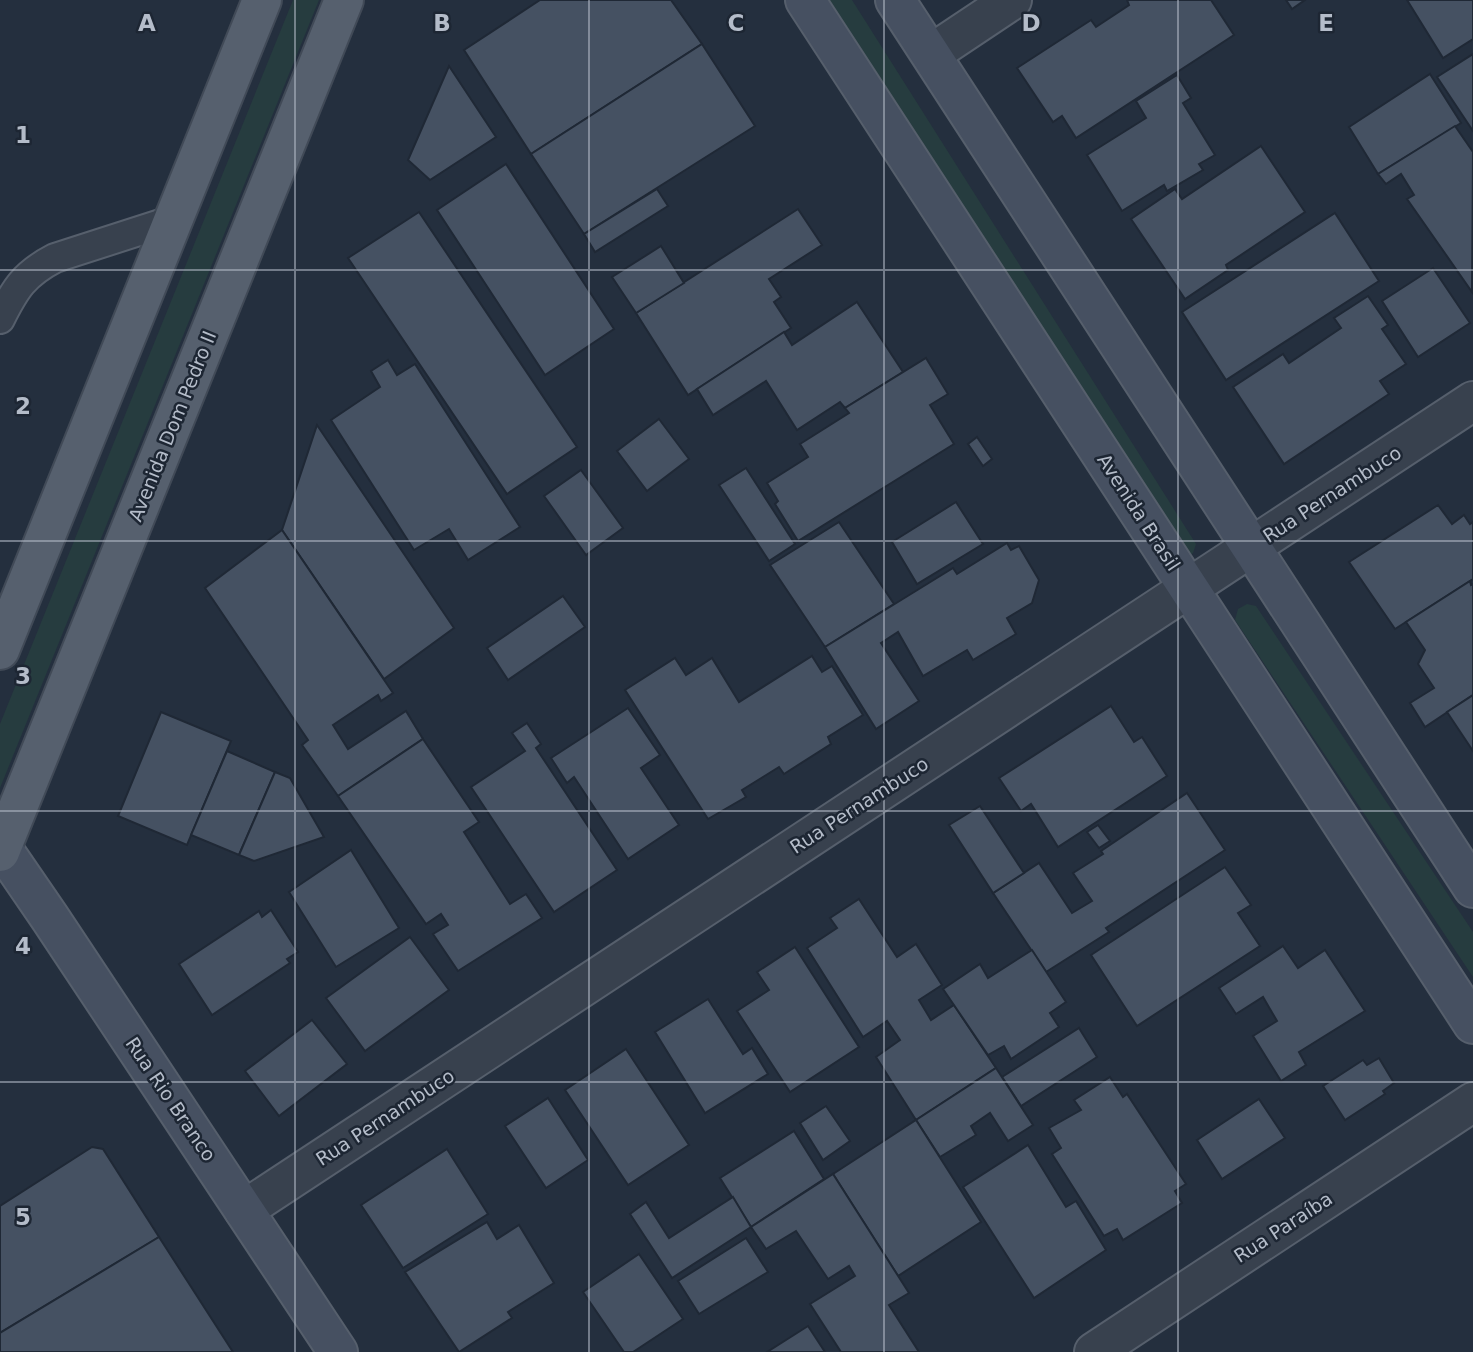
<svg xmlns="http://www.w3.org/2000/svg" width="1473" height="1352" font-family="'DejaVu Sans',sans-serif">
<rect width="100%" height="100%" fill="#242f3e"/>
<!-- green -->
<g fill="#263c3f">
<path d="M293,0h26l-319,788v-64z"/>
<path d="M822,0h30l344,544 -3,9 -9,6z"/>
<path d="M1247,604l9,2 217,326v45l-238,-357 3,-11z"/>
</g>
<!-- building -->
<g fill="#455162" stroke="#1f2835" stroke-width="2">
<path d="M540,0h131l31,44 -171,110 -67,-104z"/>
<path d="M1127,0h84l23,35 -158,103 -14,-22 -9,6 -36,-54 74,-48 5,7 33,-22z"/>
<path d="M1286,0h19l-13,9z"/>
<path d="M1407,0h66v39l-30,19z"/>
<path d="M702,44l53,82 -171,108 -53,-80z"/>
<path d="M1473,54v77l-36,-54z"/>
<path d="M449,66l47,71 -66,43 -22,-20z"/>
<path d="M1430,74l31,49 -83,51 -29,-47z"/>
<path d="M1177,75l14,23 -8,5 32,52 -16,9 4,6 -36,21 -3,-6 -42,26 -35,-56 59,-37 -10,-17z"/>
<path d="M1455,126l18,26 -1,140 -65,-93 7,-4 -13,-21 -15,10 -8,-10z"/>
<path d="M1261,146l44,66 -79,53 2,5 -43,29 -54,-80 44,-30 7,10z"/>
<path d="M506,164l108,165 -69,46 -108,-165z"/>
<path d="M657,189l11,17 -73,46 -11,-18z"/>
<path d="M798,209l24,36 -53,34 12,18 -7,5 17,26 -103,67 -52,-82z"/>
<path d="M419,212l158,235 -70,47 -159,-236z"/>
<path d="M1335,213l44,68 -153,99 -44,-68z"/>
<path d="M661,246l23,37 -48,30 -24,-36z"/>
<path d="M1433,268l37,55 -52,34 -36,-56z"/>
<path d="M1368,296l20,29 -6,4 24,35 -26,17 9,13 -105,70 -51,-77 50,-33 6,9 52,-35 -7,-10z"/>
<path d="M857,302l46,70 -58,36 -5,-6 -43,28 -31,-49 -53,34 -16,-26 87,-57 8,13z"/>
<path d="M926,358l22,36 -18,11 24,39 -156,97 -23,-37 3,-3 -11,-18 41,-26 -8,-13 49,-31 -4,-5z"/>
<path d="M388,360l9,15 18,-11 105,163 -52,33 -19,-31 -35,21 -83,-130 49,-33 -9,-16z"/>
<path d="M659,419l30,40 -42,32 -30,-40z"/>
<path d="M317,425l137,203 -70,51 -102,-149z"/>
<path d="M977,437l15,22 -9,7 -15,-22z"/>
<path d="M746,468l49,76 -26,17 -50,-76z"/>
<path d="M581,470l42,58 -37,27 -42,-59z"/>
<path d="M956,502l27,42 -66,40 -25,-42z"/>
<path d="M1438,505l14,19 12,-9 6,9 3,-2v57l-78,50 -46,-67z"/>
<path d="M839,522l55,82 -69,43 -55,-82z"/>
<path d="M282,530l111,163 -12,8 -3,-6 -45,30 15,24 58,-38 17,28 -85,57 -36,-51 6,-5 -103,-152z"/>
<path d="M1007,543l4,7 8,-4 20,34 -7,23 -25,15 9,16 -43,26 -6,-10 -44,26 -25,-44 -17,11 38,58 -43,28 -51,-82 128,-79 4,6z"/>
<path d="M1470,581l1,4 2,-1v111l-48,32 -15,-24 24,-15 -16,-24 7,-14 -19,-28z"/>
<path d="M563,596l22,31 -77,53 -21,-32z"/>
<path d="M812,656l10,16 10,-6 31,49 -35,22 3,7 -47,30 -5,-7 -37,23 4,7 -38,22 -83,-129 50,-32 11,17 26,-17 27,44z"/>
<path d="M1473,695v56l-26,-39z"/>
<path d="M1111,706l23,36 8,-5 25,39 -109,71 -27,-43 -10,7 -22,-33z"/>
<path d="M628,708l32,47 -19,13 38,57 -51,34 -54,-82 -7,6 -16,-25z"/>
<path d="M161,712l70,29 -44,104 -69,-29z"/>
<path d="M527,723l14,21 -5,4 81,122 -63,42 -83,-125 54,-36 -13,-18z"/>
<path d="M423,739l56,83 -15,10 46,72 16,-10 16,24 -84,53 -25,-37 15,-9 -7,-11 -15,10 -88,-128z"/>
<path d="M227,751l48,21 -36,83 -48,-20z"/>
<path d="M275,772l15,6 34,59 -70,24 -15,-6z"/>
<path d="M1187,793l38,57 -119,78 3,4 -63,40 -53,-79 46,-30 33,50 20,-12 -19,-28 30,-19 -2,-3z"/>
<path d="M980,806l44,67 -31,20 -44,-68z"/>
<path d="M1098,825l12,16 -11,7 -12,-16z"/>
<path d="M351,850l48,78 -63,39 -47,-75z"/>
<path d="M1225,867l26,38 -13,8 22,33 -123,80 -46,-71z"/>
<path d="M859,899l38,58 19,-13 26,41 -23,15 12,20 23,-15 42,63 -80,52 -40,-63 24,-17 -13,-19 -24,16 -56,-89 30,-20 -7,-10z"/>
<path d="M271,910l27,42 -11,7 3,4 -78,52 -33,-51 80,-53 3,6z"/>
<path d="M410,937l39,53 -84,61 -39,-53z"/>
<path d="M1283,946l15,22 27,-18 40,61 -66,41 7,13 -25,16 -28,-45 24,-15 -14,-24 -27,17 -17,-26z"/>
<path d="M795,947l64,100 -69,45 -53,-81 32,-21 -12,-18z"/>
<path d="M1032,950l34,52 -16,11 9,14 -48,32 -7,-13 -16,9 -45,-66 37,-25 8,14z"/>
<path d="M708,999l35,55 9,-6 16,26 -63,39 -50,-81z"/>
<path d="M312,1020l35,44 -68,52 -34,-45z"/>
<path d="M1079,1028l18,29 -76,49 -19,-29z"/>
<path d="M626,1049l63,96 -61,40 -63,-95z"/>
<path d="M1379,1058l15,25 -11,8 2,3 -40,26 -22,-34 40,-26 4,5z"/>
<path d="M996,1068l37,57 -25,16 -18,-28 -19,13 5,9 -36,22 -24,-37z"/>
<path d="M1110,1077l13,20 4,-3 59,90 -11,7 7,12 -59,37 -6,-11 -13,7 -52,-82 9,-6 -12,-20 32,-18 -7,-10z"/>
<path d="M548,1098l40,62 -42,28 -41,-62z"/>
<path d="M1259,1099l26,39 -63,41 -25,-39z"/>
<path d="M826,1106l24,35 -27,19 -23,-37z"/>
<path d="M916,1120l65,102 -83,54 -65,-102z"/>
<path d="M794,1131l30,48 -73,48 -31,-49z"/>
<path d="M1028,1145l38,62 10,-6 30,49 -72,48 -71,-111z"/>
<path d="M92,1147l11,2 56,88 -159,96v-127z"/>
<path d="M447,1149l41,65 -85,54 -42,-63z"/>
<path d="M833,1174l76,119 -20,12 30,47h-78l-31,-48 45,-28 -6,-10 -21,13 -32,-48 -30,18 -15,-22z"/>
<path d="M733,1197l18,30 -79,51 -42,-64 16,-12 23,36z"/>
<path d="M487,1222l10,17 22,-14 35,58 -46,29 4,6 -53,34 -54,-80z"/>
<path d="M159,1237l74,115h-233v-19z"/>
<path d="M746,1238l22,34 -69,42 -21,-33z"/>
<path d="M639,1254l44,65 -50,33h-9l-41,-60z"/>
<path d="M808,1326l17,26h-58z"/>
</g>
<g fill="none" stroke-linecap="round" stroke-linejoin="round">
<!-- lane casing -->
<g stroke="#565f6c" stroke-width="32">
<path id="lane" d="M0,319c15,-30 24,-45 55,-61l118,-38"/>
</g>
<!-- street casing -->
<g stroke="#565f6c" stroke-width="42">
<g id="street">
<path d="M931,54l81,-54"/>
<path d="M244,1210l1229,-809"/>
<path d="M1094,1352l379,-250"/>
</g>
</g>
<!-- secondary casing -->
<g stroke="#565f6c" stroke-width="42">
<g id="secondary">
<path d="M805,0l668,1024"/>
<path d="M895,0l578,888"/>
<path d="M2,848l48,70 288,434"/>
</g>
</g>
<!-- primary casing -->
<g stroke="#414a57" stroke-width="42">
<g id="primary">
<path d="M0,650l262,-650"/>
<path d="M0,852l344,-852"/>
</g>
</g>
<!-- lane -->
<use href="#lane" stroke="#38414e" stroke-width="28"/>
<!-- street -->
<use href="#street" stroke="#38414e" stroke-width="38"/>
<!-- secondary -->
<use href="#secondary" stroke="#465061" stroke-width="38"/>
<!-- primary -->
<use href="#primary" stroke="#56606e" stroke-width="38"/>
</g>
<!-- grid -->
<path fill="none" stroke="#b4bcc9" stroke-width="2" stroke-opacity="0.55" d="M295,0v1352M589,0v1352M884,0v1352M1178,0v1352M0,270h1473M0,541h1473M0,811h1473M0,1082h1473"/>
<g text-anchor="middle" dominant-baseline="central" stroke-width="5" stroke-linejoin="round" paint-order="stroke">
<!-- street labels -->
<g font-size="19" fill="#b4bcc9" stroke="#1d2633">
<text transform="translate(172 426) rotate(-68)">Avenida Dom Pedro II</text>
<text transform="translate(1332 494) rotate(-33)">Rua Pernambuco</text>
<text transform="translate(1139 512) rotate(57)">Avenida Brasil</text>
<text transform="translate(859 805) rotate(-33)">Rua Pernambuco</text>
<text transform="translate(171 1099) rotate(56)">Rua Rio Branco</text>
<text transform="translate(385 1117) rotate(-33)">Rua Pernambuco</text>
<text transform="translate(1283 1227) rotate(-33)">Rua Paraíba</text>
</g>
</g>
<g font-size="23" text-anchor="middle" font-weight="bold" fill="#b4bcc9" stroke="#1d2633" stroke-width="5" stroke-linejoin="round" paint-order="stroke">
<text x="147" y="31">A</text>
<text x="442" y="31">B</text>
<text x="736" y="31">C</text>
<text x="1031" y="31">D</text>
<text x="1326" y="31">E</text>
<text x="23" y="143">1</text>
<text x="23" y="414">2</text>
<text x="23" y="684">3</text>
<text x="23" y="954">4</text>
<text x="23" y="1225">5</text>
</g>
</svg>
